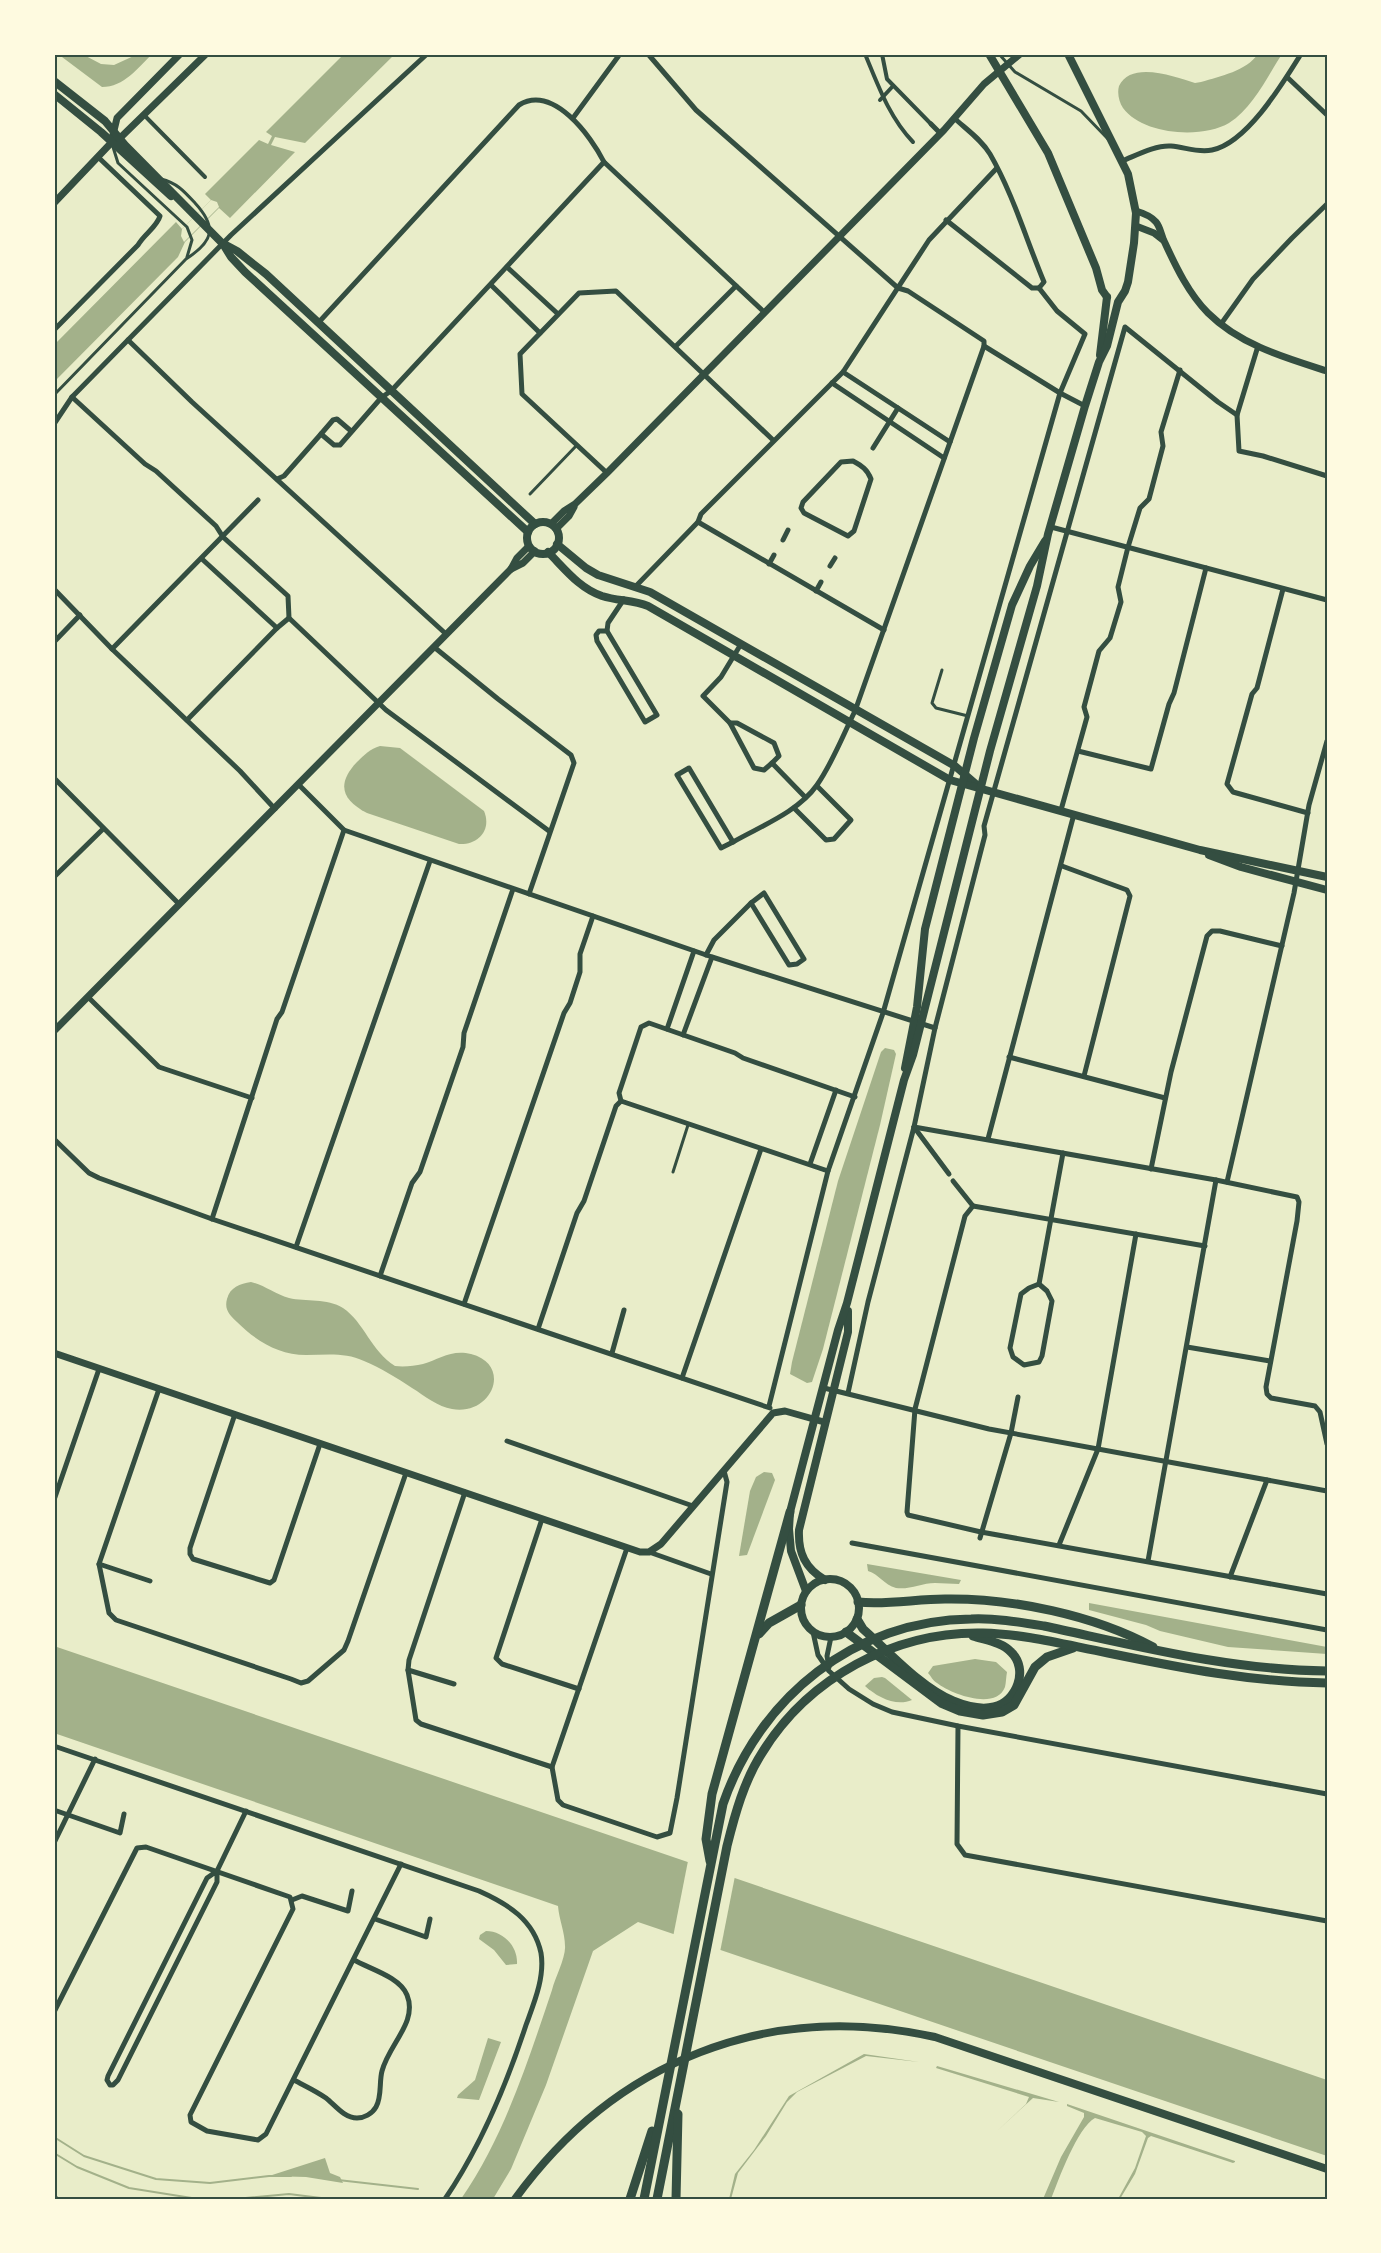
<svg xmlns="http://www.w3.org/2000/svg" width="1381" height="2253" font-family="'Asap Condensed',sans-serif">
<rect width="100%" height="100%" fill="#e9edc9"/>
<!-- water -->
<g fill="#a3b18a">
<path d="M58,54h24l19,10 13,1 24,-11h14c-14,14 -28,33 -50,33z"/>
<path d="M344,54h51l-90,89 -30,-6 -4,8 24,7 -65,66 -11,-10 -34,34 -7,15 -124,125v-37l122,-123 6,7 29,-29 -6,-6 54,-54 9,4 4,-8 -6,-4z"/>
<path d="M1258,54h24c-15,23 -29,54 -53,69 -27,16 -86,12 -106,-15 -4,-6 -6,-15 -4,-22 12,-26 57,-9 76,-3l6,-1c20,-6 45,-11 57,-28z"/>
<path d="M380,746l20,2 84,63c8,19 -6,34 -25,33l-92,-31c-25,-13 -31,-29 -10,-51 7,-7 13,-13 23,-16z"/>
<path d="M885,1048l9,2 2,4 -16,71 -57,224 -11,33 -5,1 -17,-9 2,-12 46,-181 43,-129z"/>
<path d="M251,1282c13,3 24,12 38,16 17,4 38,0 54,10 21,14 28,43 52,58 9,1 19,0 28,-2 16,-5 29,-15 48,-10 42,11 21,62 -19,55 -14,-2 -27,-13 -40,-21 -15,-10 -31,-20 -48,-27 -19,-9 -38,-6 -58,-6 -27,0 -50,-14 -69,-33 -7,-7 -13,-12 -10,-23 3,-12 13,-15 24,-17z"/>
<path d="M764,1472l8,1 3,7 -28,75 -8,1 11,-65 6,-14z"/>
<path d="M867,1564l94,16 -2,4c-8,0 -16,-1 -24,-1 -13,0 -26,7 -39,5 -12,-3 -17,-14 -28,-17z"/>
<path d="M1089,1603l238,44v7l-99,-7 -68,-16 -14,-6 -57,-15z"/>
<path d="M54,1646l1273,434v76l-689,-234 -45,29 -47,134 -35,84 -18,30h-32c43,-62 67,-138 91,-209 3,-12 14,-33 13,-44 0,-13 -6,-27 -7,-40l-504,-173z"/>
<path d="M975,1659l21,3 11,10c-1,5 -1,11 -2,15 -9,24 -54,7 -68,-4 -4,-2 -6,-7 -9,-10l5,-7z"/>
<path d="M882,1677l3,1 27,22c-16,7 -35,-3 -47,-14l9,-8z"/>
<path d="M486,1931c17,0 32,15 31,33l-11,1 -12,-15 -15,-11 1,-4z"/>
<path d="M488,2038l13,4 -22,58 -22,-2 1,-3 17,-15z"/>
<path d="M864,2054l55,8 -53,-6 -69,36 -10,10 -21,34 -28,37 -7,26h-2l6,-25 19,-24 35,-54z"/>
<path d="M937,2066l122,36 -26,-4 -37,34 30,-28 3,-7 -93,-29z"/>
<path d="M1067,2104l168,57v1l-2,1 -82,-27 -3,2 -13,36 -15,25h-2l17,-31 11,-32 -4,-4 -47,-14c-18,10 -36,61 -44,81h-8l18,-42 23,-40v-4l-17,-7z"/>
<path d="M325,2158l5,15 10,4 3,6 -37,-6 -37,-1z"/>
</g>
<!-- pier -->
<g fill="#e9edc9">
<path d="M211,200l6,2 2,5 -35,35 -3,-6 1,-7z"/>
<path d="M688,1861l47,15 -15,76 -47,-15z"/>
</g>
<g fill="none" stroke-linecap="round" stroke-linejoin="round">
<!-- stream -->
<g stroke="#a3b18a" stroke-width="2">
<path d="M54,2137l30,19 72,23 54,4 59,-7h22"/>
<path d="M54,2153l23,14 52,21 69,11"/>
<path d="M338,2180l80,9"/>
<path d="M235,2199l54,-5 40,5"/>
</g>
<!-- service -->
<g stroke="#344e41" stroke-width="3">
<path d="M999,54l16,18 66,39 27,28"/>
<path d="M113,147l5,16 69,64 5,13 -5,17"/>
<path d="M54,395l132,-136c28,-18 31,-32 9,-56 -11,-12 -18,-20 -34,-24"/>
<path d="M530,494l47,-49"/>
<path d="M942,670l-10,33 4,5 32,8"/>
<path d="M673,1172l15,-47"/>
</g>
<!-- pedestrian -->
<g stroke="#344e41" stroke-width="4">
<path d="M865,54c13,31 24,63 48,88"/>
<path d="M882,54l5,25 44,45"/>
<path d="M880,100l13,-14"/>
<path d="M144,115l61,62"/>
</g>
<!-- minor -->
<g stroke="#344e41" stroke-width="5">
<path d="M648,54l48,56 202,178 10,3 76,50v5l76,47 25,13"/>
<path d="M1287,77l40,38"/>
<path d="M573,118l47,-64"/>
<path d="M954,118c12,11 27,21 36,36 23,40 36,85 54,128l-5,6"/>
<path d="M931,124l9,9"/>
<path d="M1122,161c15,-6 33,-16 49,-15 14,1 26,7 41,4 35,-7 71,-67 89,-96"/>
<path d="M946,220l86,68h7"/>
<path d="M507,267l51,47"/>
<path d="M491,285l49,48"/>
<path d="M319,322l200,-217c34,-21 72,31 85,57l160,150"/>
<path d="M1221,324l32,-45 39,-41 35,-34"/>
<path d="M54,330l84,-85c6,-11 19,-18 22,-29l-62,-59"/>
<path d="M128,340l64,62 254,232"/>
<path d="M676,346l60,-60"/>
<path d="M1258,346l-21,69 2,36 24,5 64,20"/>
<path d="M843,372l107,70"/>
<path d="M832,383l112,75"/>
<path d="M72,397l73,67 11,7 60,55 7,11 65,59 1,22 97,92 163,121"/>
<path d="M54,424l18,-27 159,-162 196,-181"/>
<path d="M321,434l12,-14 4,-1 14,12"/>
<path d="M873,448l25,-40"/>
<path d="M853,461c9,5 14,8 18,18l-17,52 -6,5 -44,-23 -3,-5 2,-6 38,-40z"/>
<path d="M607,473l-85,-79 -2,-40 59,-61 37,-2 157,149"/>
<path d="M277,479l7,-3 37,-42 13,11h6l41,-47 11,-8 212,-228"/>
<path d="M698,522l186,108"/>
<path d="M1051,527l276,73"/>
<path d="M783,540l5,-10"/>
<path d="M202,559l75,69"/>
<path d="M769,564l5,-9"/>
<path d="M830,566l5,-8"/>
<path d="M636,586l62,-64 3,-8 142,-142 86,-132 67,-71"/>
<path d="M54,589l58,60 128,122 35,38"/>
<path d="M1283,589l-26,99 -5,6 -25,90 6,8 75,21"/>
<path d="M816,591l5,-9"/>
<path d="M599,631h8l50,84 -12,7 -48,-81 -1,-6z"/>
<path d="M607,631l1,-8 16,-24"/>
<path d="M54,642l26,-27"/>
<path d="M741,644l-20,33 -18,19 27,27 24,45 10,2 8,-7 33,34"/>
<path d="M434,647l64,52 73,56 3,8 -45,131"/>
<path d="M112,649l146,-149"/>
<path d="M187,720l90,-92 12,-10"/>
<path d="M730,723h7l37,20 5,13 -7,7"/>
<path d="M1078,751l73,18 18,-65 5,-11 32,-125"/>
<path d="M689,768l44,74 -12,6 -44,-73z"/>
<path d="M54,778l125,126"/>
<path d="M794,808l32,32 8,-1 17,-19 -34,-34"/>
<path d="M1061,810l26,-93 -3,-10 15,-56 11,-13 11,-36 -3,-15 10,-40 12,-39 9,-9 14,-53 -2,-14 19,-62"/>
<path d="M344,830l368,127 223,71"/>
<path d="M733,842c28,-16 65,-30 84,-57 16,-23 26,-50 38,-74l129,-365"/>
<path d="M1062,866l65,24 3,6 -46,180"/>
<path d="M54,877l49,-48"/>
<path d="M764,893l40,66 -7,5 -8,1 -38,-62z"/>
<path d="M706,955l8,-15 37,-37"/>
<path d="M88,997l71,70 93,31"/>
<path d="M667,1029l27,-78"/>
<path d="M683,1035l29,-78"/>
<path d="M1009,1057l156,41"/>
<path d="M621,1101l207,70"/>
<path d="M914,1127l302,53 81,17 2,5 -2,19 -31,166 1,7 4,4 44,8 5,6 7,32"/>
<path d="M914,1127l35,47"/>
<path d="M54,1139l35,34 10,5 113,41 558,189"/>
<path d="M988,1139l86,-325"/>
<path d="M810,1164l26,-74"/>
<path d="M1151,1169l20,-97 36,-136 5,-5h8l62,15"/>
<path d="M953,1181l20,25"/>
<path d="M1227,1182l67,-289 15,-88 18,-64"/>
<path d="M973,1206l-8,10 -50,193 -8,103 1,3 73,17 346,62"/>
<path d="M973,1206l232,40"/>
<path d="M212,1219l65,-200 5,-7 62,-182 -45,-45"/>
<path d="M296,1247l134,-386"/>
<path d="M380,1276l32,-93 8,-11 43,-125 1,-14 49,-144"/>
<path d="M1039,1284l8,7 5,10 -10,55 -3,6 -15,3 -11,-8 -3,-9 11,-54 8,-6z"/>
<path d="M1039,1284l24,-131"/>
<path d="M464,1304l100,-291 6,-10 10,-31v-18l13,-38"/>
<path d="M538,1329l39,-116 7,-12 32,-95 5,-5 -2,-8 22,-66 8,-4 86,30 8,5 112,39"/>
<path d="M1187,1347l83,14"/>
<path d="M612,1353l12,-43"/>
<path d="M682,1378l79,-229"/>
<path d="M824,1388l165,41 338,62"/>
<path d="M159,1389l-60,175 10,49 7,7 175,59 10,4 7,-2 36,-31 4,-9 58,-168"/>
<path d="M848,1393l20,-91 46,-175 21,-99 50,-193 -1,-9 141,-499 93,75 19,13"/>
<path d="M769,1406l59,-235 55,-158 177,-620 25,-59 -28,-23 -18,-23"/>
<path d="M235,1414l-45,134v6l3,5 77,24 4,-3 46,-136"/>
<path d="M507,1441l186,65"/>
<path d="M465,1492l-56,168 -1,10 8,50 5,4 131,43"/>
<path d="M54,1500l45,-131"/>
<path d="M542,1519l-46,139 6,6 77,25"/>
<path d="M980,1538l31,-105 7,-36"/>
<path d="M852,1543l475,87"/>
<path d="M1059,1545l39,-96 38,-215"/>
<path d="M627,1548l-75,219 6,33 5,5 94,32 13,-4 7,-35 50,-316 -3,-11"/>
<path d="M649,1552l62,22"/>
<path d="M1148,1561l68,-381"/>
<path d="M99,1564l51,17"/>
<path d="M1230,1577l37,-97"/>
<path d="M813,1632l5,23 11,16 20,18 24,15 19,8 66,14 369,68"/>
<path d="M829,1667l-2,-11 4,-19"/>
<path d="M408,1670l46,14"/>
<path d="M958,1726l-1,118 8,11 362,66"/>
<path d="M54,1746l425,145c29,13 55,29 62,62 4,24 -7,50 -15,72 -20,61 -45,121 -81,174"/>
<path d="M54,1810l66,23 4,-19"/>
<path d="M54,1843l41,-84"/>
<path d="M217,1871l-10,7 -99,198 -1,4 3,5h3l5,-5 99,-198v-11l29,-60"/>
<path d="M292,1900l10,-4 46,15 4,-20"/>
<path d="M375,1919l51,18 4,-18"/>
<path d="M54,2012l83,-164 9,-1 144,50 3,12 -103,206 1,7 16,9 51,9 8,-6 135,-270"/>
<path d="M294,2080c11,6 22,11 32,18 9,7 18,20 31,20 7,0 15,-4 19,-11 6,-10 3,-25 6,-36 7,-27 36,-49 25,-76 -7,-18 -37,-26 -53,-35"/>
<path d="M54,2196l2,3"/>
</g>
<!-- tertiary -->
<g stroke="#344e41" stroke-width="7">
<path d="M118,140l88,-86"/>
<path d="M54,203l57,-60 6,-25 63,-64"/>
<path d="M1136,211c7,2 15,5 20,11 5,6 5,14 9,21 11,24 24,51 43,70 32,32 78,45 119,58"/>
<path d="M1136,226l18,7 9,7"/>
<path d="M551,524l13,-13 11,-7 32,-31 337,-343 40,-46 36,-30"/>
<path d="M556,529l13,-13 5,-9"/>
<path d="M511,569l6,-11 12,-12"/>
<path d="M54,1031l457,-462 12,-6 12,-12"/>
<path d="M54,1353l586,199h9l12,-8 112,-131 12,-2 39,11"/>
</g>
<!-- secondary -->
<g stroke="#344e41" stroke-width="8">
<path d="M989,54l59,99 48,115 6,22 5,7"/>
<path d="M54,81l51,40 20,24 98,99 8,13 14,15 283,260"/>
<path d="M54,94l47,38 70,64"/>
<path d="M224,244l13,7 29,23 269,250"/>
<path d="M1100,355l7,-58"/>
<circle cx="543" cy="538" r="16"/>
<path d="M557,544l29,24 12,7 52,17 305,174 22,19"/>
<path d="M548,552c17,17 31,36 54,44 16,5 31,4 46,10l302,174 250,70 127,27"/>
<path d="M1209,855l32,12 86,23"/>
<path d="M905,1068l12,-61 8,-78 49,-191 38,-133 18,-39 15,-25"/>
<circle cx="830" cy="1608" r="29"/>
<path d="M825,1580c-20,-12 -27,-27 -26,-50l49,-198v-21"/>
<path d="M806,1591l-15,-40 -2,-22 1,-17 48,-182 9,-27 57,-223 9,-25 77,-304 47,-165 11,-52 37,-128 14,-44 8,-16 11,-44 7,-11 3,-9 6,-39 2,-30 -8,-39 -60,-120"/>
</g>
<!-- primary -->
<path stroke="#344e41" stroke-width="8" d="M515,2199c100,-138 253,-199 420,-162l392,132"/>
<!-- trunk -->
<g stroke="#344e41" stroke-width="9">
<path d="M858,1602c29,3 58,-3 87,-3 67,-1 149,16 208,48"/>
<path d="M857,1619l6,10c26,23 57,58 90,72 12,5 28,9 41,6 23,-5 35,-38 17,-55 -9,-10 -26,-12 -38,-16"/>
<path d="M846,1632l95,71 19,8 23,4 19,-3 12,-7 21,-38 12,-10 26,-9"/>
<path d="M759,1634l10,-11 32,-18"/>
<path d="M710,1861l-4,-22 6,-45 78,-282"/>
<path d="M630,2199l22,-68"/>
<path d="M644,2199l79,-395c37,-107 132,-184 248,-185 24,-1 48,3 73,7 94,20 186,44 283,45"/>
<path d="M657,2199l70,-353c8,-32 17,-65 35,-93 46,-75 132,-122 221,-120 42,1 83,12 125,20 73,15 144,29 219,30"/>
<path d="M676,2199l2,-85"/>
</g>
</g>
<!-- border -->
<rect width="1381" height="2253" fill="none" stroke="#fefae0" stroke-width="111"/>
<rect x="56" y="56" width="1270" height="2142" fill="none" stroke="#344e41" stroke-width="2"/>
</svg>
